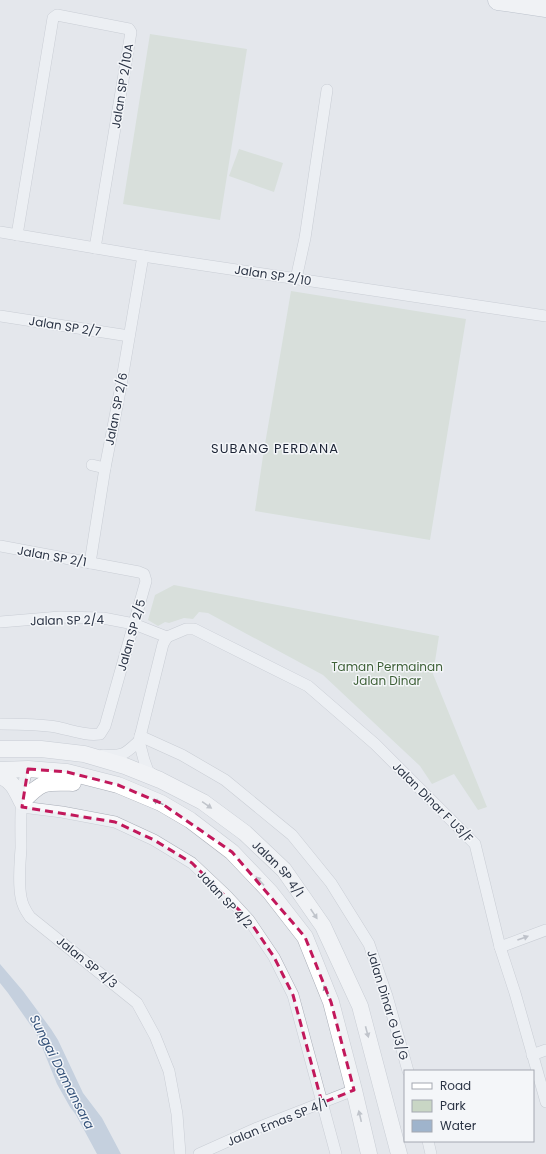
<svg xmlns="http://www.w3.org/2000/svg" width="546" height="1154" font-family="Poppins,sans-serif">
<rect width="100%" height="100%" fill="#e4e7ec"/>
<!-- green -->
<g fill="#c9d6c5">
<path d="M150,34l97,15 -27,171 -97,-16z"/>
<path d="M239,149l44,14 -9,29 -45,-16z"/>
<path d="M291,291l175,28 -36,221 -175,-29 8,-55z"/>
<path d="M174,585l265,51 -6,38 54,133 -9,3 -24,-36 -22,10 -12,-18 -97,-91 -115,-62 -9,-1 -6,7 -9,-1 -15,5 -4,-1 -7,4 -10,-6 7,-25z"/>
</g>
<!-- water -->
<path fill="#9fb4cc" d="M0,964l23,27 28,38 7,11 25,53 19,25 19,36h-24l-21,-39 -6,-8 -13,-23 -17,-42 -6,-12 -26,-37 -8,-10z"/>
<g fill="none" stroke-linecap="round" stroke-linejoin="round">
<!-- street casing -->
<g stroke="#a9aeb7" stroke-width="12">
<g id="street">
<path d="M0,232l143,24 403,60"/>
<path d="M17,235l36,-217 4,-3 72,14 2,3 -36,216"/>
<path d="M296,279l9,-41 22,-148"/>
<path d="M0,316l129,20"/>
<path d="M92,465l13,3"/>
<path d="M0,546l139,26 5,2 2,7 -41,145 -5,8c-15,2 -29,-4 -44,-7 -18,-3 -37,-3 -56,-3"/>
<path d="M90,563l15,-95 15,-77 23,-135"/>
<path d="M0,622l60,-5 43,1 31,6 33,13"/>
<path d="M167,637l19,-8h8l114,57 67,58 100,100 25,103 15,46 31,109"/>
<path d="M140,736l42,19 43,25 67,55 39,48 38,61 18,52 21,75"/>
<path d="M103,755c20,2 22,-1 36,-14"/>
<path d="M28,769c-9,19 -7,57 -7,79 -1,16 -3,34 0,49 1,8 4,13 9,20l107,86 18,33 14,35 8,43 3,40"/>
<path d="M156,777l-8,-6 -4,-11 -5,-19 24,-97 4,-7"/>
<path d="M22,807l40,5 53,10 39,18 38,23 34,32 23,25 25,37 19,38 43,159"/>
<path d="M500,947l46,-17"/>
<path d="M532,1055l14,-5"/>
<path d="M428,1141l3,13"/>
<path d="M199,1154l58,-26 97,-38"/>
</g>
</g>
<!-- secondary casing -->
<g stroke="#a9aeb7" stroke-width="17">
<g id="secondary">
<path id="s1" d="M0,749h41l43,5 41,12 35,14 43,22 42,31 39,37 39,56 37,80 39,148"/>
<path d="M0,770l28,-1 39,3 51,13 43,18 29,17 42,32 38,40 35,45 26,65 23,88 15,64"/>
<path d="M0,776c13,5 16,14 22,26 20,-21 22,-20 51,-19"/>
</g>
</g>
<!-- highway casing -->
<g stroke="#8b94a3" stroke-width="21">
<path id="highway" d="M498,0l48,7"/>
</g>
<!-- street -->
<use href="#street" stroke="#f7f8fa" stroke-width="11"/>
<!-- secondary -->
<use href="#secondary" stroke="#fff" stroke-width="16"/>
<!-- highway -->
<use href="#highway" stroke="#fff" stroke-width="20"/>
</g>
<!-- one-way arrows -->
<defs><path id="oneway-solid" d="M-6-.8H1V-3.2L6.5 0L1 3.2V.8H-6Z"/></defs>
<g fill="#959aa2">
<use href="#oneway-solid" transform="translate(158 802) rotate(-156)"/>
<use href="#oneway-solid" transform="translate(207 805) rotate(35)"/>
<use href="#oneway-solid" transform="translate(260 881) rotate(-133)"/>
<use href="#oneway-solid" transform="translate(314 914) rotate(56)"/>
<use href="#oneway-solid" transform="translate(326 991) rotate(-111)"/>
<use href="#oneway-solid" transform="translate(367 1032) rotate(75)"/>
<use href="#oneway-solid" transform="translate(360 1116) rotate(-103)"/>
</g>
<use fill="#9196a0" href="#oneway-solid" transform="translate(523 938) rotate(-20)"/>
<!-- marked area -->
<path d="M0 0H546V1154H0ZM28,769l39,3 51,13 43,18 71,49 73,85 26,65 23,88 -32,13 -29,-108 -19,-38 -25,-37 -57,-57 -38,-23 -39,-18 -93,-15z" fill="#e4e7ec" fill-opacity=".55" fill-rule="evenodd"/>
<path fill="none" stroke="#c2185b" stroke-width="3" stroke-dasharray="8 5" stroke-linejoin="round" d="M28,769l39,3 51,13 43,18 71,49 73,85 26,65 23,88 -32,13 -29,-108 -19,-38 -25,-37 -57,-57 -38,-23 -39,-18 -93,-15z"/>
<g text-anchor="middle" dominant-baseline="central" stroke-width="3" stroke-linejoin="round" paint-order="stroke">
<!-- street labels -->
<g font-size="12" fill="#2b3445" stroke="#f4f6f9">
<text transform="translate(122 86) rotate(-81)">Jalan SP 2/10A</text>
<text transform="translate(273 275) rotate(9)">Jalan SP 2/10</text>
<text transform="translate(65 326) rotate(9)">Jalan SP 2/7</text>
<text transform="translate(116 409) rotate(-79)">Jalan SP 2/6</text>
<text transform="translate(52 556) rotate(10)">Jalan SP 2/1</text>
<text transform="translate(67 620) rotate(-1)">Jalan SP 2/4</text>
<text transform="translate(131 635) rotate(-74)">Jalan SP 2/5</text>
<text transform="translate(433 802) rotate(45)">Jalan Dinar F U3/F</text>
<text stroke="none"><textPath href="#s1" startOffset="314">Jalan SP 4/1</textPath></text>
<text transform="translate(225 899) rotate(47)">Jalan SP 4/2</text>
<text transform="translate(87 962) rotate(39)">Jalan SP 4/3</text>
<text transform="translate(388 1005) rotate(73)">Jalan Dinar G U3/G</text>
<text transform="translate(277 1122) rotate(-22)">Jalan Emas SP 4/1</text>
</g>
<!-- park labels -->
<g font-size="12" fill="#3f6138" stroke="#f4f6f9">
<text x="387" y="666">Taman Permainan<tspan x="387" dy="14">Jalan Dinar</tspan></text>
</g>
<!-- neighbourhood labels -->
<g font-size="13" letter-spacing="1" fill="#1d2536" stroke="#f4f6f9">
<text x="275" y="448">SUBANG PERDANA</text>
</g>
<!-- water labels -->
<g font-size="13" font-style="italic" fill="#34527a" stroke="#f4f6f9">
<text transform="translate(62 1072) rotate(63)">Sungai Damansara</text>
</g>
</g>
<!-- legend -->
<rect x="404" y="1070" width="130" height="72" fill="#f4f6f9" stroke="#a4a8b1"/>
<rect x="412" y="1083" width="20" height="6" fill="#ffffff" stroke="#a4a8b1"/>
<text x="440" y="1090" font-size="12" fill="#2b3445">Road</text>
<rect x="412" y="1100" width="20" height="12" fill="#c9d6c5" stroke="#a4a8b1"/>
<text x="440" y="1110" font-size="12" fill="#2b3445">Park</text>
<rect x="412" y="1120" width="20" height="12" fill="#9fb4cc" stroke="#a4a8b1"/>
<text x="440" y="1130" font-size="12" fill="#2b3445">Water</text>
</svg>
